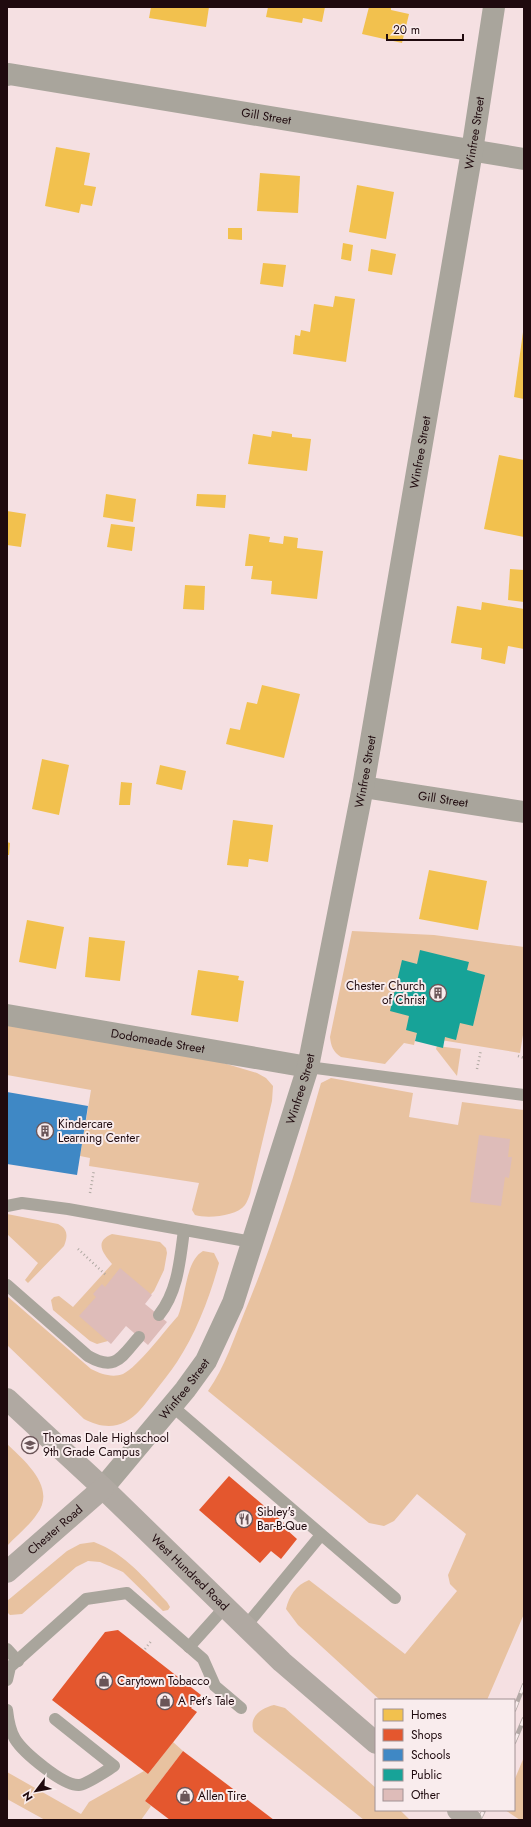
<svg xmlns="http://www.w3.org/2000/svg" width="531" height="1827" font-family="Jost,sans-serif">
<rect width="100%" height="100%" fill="#f5e0e2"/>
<!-- green -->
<g fill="#e8c2a0">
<path d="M352,931l82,4 90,12v82l-4,24 -104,-17 -2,9 -10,-2 -19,21 -44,-7c-8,-5 -10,-11 -11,-20z"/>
<path d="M7,1024l193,32 57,17 9,5 7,8 -1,15 -22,93c-1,3 -3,8 -5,11 -8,11 -37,14 -50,10l-3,-5 7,-27 -110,-17 1,-8 -10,-2 11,-66 -84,-15z"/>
<path d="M437,1046l24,3 -4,27 -21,-27z"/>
<path d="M331,1078l82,15 -4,24 49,8 4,-23 62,8v504l-37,86h-107l-82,-75 -12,-16c3,-13 10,-24 23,-29l96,74 52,-63 -7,-7 -2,-9 18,-41 -49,-40 -23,27 -10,5 -15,-3 -161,-132c17,-24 26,-53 37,-80 31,-74 54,-151 76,-228z"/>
<path d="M7,1214l51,10c10,5 10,12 6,22l-36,37 -3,-3 13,-17 -31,-29z"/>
<path d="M112,1234l48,8 6,6 1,5 -3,17 -10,21 -46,50 -11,3 -7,-3 -37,-31 -2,-10 3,-3 5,-1 14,11 39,-43c-8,-10 -19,-22 0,-30z"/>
<path d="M203,1251l11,2 5,10c-9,34 -23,70 -42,99 -7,11 -16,21 -24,32 -8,10 -16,22 -28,28 -13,7 -28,4 -41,-3l-77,-74v-49l84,73c10,5 21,9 32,5 15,-7 43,-45 55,-58 8,-18 7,-55 25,-65z"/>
<path d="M7,1444c18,17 50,44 30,70 -8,12 -20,21 -30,32z"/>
<path d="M94,1542c32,12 50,36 73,60l3,5 -2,3 -5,1 -40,-39 -23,-10 -12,-1 -12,6 -54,47 -12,1 -3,-3v-11l60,-50 13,-7z"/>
<path d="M274,1705l11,3 91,80v22h24l10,10h-46l-110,-88c-6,-15 7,-24 20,-27z"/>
<path d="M173,1742l10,9 -38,50 6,5 -10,14h-96l-38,-21v-27l74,42 8,-12 55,-31 4,3z"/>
<path d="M524,1757v63h-4l-15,-10h9v-29z"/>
</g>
<!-- homes -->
<g fill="#f2c14e">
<path d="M151,7h58l-3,20 -57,-9z"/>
<path d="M268,7h57l-3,15 -19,-4 -1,5 -36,-6z"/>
<path d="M369,7h22v3l18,4 -7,29 -40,-9z"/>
<path d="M56,147l34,6 -6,32 12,2 -4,19 -11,-2 -2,9 -34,-7z"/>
<path d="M260,173l40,3 -2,37 -41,-2z"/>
<path d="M357,185l37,7 -8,47 -37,-7z"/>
<path d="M228,228h14v12l-14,-1z"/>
<path d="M343,243l10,2 -2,16 -10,-2z"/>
<path d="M371,249l25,5 -4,21 -24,-4z"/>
<path d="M263,263l23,2 -3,22 -23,-3z"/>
<path d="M335,296l20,3 -9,63 -53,-8 2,-19 5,1 1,-6 9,2 4,-28 19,3z"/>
<path d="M523,332h1v67l-10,-2z"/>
<path d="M272,431l20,3v3l19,2 -4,32 -59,-7 5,-30 18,3z"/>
<path d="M499,455l25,5v77l-40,-8z"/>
<path d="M106,494l30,5 -3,23 -30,-5z"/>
<path d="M197,494l29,1 -1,13 -29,-2z"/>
<path d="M7,511l19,3 -5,33 -14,-2z"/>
<path d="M111,524l24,3 -3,24 -25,-4z"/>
<path d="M249,534l21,3 -1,5 14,2 1,-8 14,2 -1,10 26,3 -6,48 -46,-5 1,-13 -21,-2 2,-13h-8z"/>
<path d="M510,569l14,1v32l-16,-2z"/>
<path d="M185,585l20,1 -1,24 -21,-1z"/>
<path d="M482,602l42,7v40l-16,-3 -3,18 -24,-5 1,-11 -31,-5 6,-37 24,4z"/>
<path d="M262,685l38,9 -16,64 -58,-14 4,-16 10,2 7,-28 10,2z"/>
<path d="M42,759l27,6 -10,50 -27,-6z"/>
<path d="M160,765l26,6 -4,19 -26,-6z"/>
<path d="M121,782l11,1 -2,22h-11z"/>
<path d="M233,820l40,5 -5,37 -19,-3 -1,8 -21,-2z"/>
<path d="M7,842l3,1 -1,12h-2z"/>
<path d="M429,870l58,11 -9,49 -59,-11z"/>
<path d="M27,920l37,7 -8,42 -37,-7z"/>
<path d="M89,937l36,4 -5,40 -35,-4z"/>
<path d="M198,970l41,6 -1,4 6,1 -6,41 -47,-7z"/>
</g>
<!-- shops -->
<g fill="#e4572e">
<path d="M229,1476l60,51 -2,3 10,9 -16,20 -10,-8 -11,12 -61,-53z"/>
<path d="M118,1630l83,65 -10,13 6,4 -49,62 -96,-74 53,-68z"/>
<path d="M183,1751l91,69h-104l-25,-19z"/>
</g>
<!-- schools -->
<path fill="#3f88c5" d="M7,1092l81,14 -11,69 -70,-11z"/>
<!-- public -->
<path fill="#17a398" d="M420,950l49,12 -2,8 18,5 -12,51 -13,-3 -4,17 -11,-3 -2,11 -28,-7 2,-8 -11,-3 3,-14 -19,-5 12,-51 15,4z"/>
<!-- building -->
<g fill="#debcb9">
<path d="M479,1135l31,4 -2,18h4l-3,21 -4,-1 -4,29 -31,-4z"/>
<path d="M120,1268l32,27 -7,9 22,18 -19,23 -22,-19 -15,18 -32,-28 17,-19 -3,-3 9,-10 3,3z"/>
</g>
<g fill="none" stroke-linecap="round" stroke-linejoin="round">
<!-- path -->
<g stroke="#b0a9a3" stroke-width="2.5" stroke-dasharray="1 3" stroke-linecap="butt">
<path d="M518,1056l6,2"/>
<path d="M477,1069l4,-19"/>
<path d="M90,1193l4,-23"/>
<path d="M78,1249l29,27"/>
<path d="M145,1649l7,-9"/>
</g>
<!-- lane -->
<g stroke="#a9a59c" stroke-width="12">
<path d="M308,1067l216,28"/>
<path d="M7,1206l15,-3 46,6 184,33"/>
<path d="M7,1285l81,71c28,16 33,1 51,-19"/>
<path d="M159,1315c19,-24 21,-55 25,-85"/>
<path d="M172,1406l223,192"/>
<path d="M245,1627l76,-92"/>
<path d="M189,1647l36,-40"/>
<path d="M7,1649l11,12"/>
<path d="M7,1680l3,-13 76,-68 41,-6 76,66 12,27 26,22"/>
<path d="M7,1710c1,9 3,21 8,29 8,13 48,47 64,46 7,0 27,-14 35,-19l-59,-47"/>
</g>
<!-- street -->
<g stroke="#a9a59c" stroke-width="22">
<path id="s1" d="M7,75l2,-1 515,85"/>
<path id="s2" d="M363,787l161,25"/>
<path id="s3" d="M7,1015l301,52"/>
<path id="s4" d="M103,1488l82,-98 21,-29 27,-58 75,-236 55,-280 109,-636 22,-144"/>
</g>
<!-- primary -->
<g stroke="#b0a9a2" stroke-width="22">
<path id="s5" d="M7,1399l96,89 179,174 94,81"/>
<path id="s6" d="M7,1572l96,-84"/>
</g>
<!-- rail casing -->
<g stroke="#b3a9a6" stroke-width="4.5">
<g id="rail">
<path d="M514,1710l10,-25"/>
<path d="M514,1742l10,-23"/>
<path d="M464,1820l5,-10"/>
<path d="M479,1820l5,-10"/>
</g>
</g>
<!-- rail -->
<use href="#rail" stroke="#f9eced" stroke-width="3" stroke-dasharray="9" stroke-linecap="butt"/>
<!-- primary-bridge -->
<path stroke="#b0a9a2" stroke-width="22" d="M458,1810l13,10"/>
</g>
<!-- icons -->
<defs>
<g id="building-ring" transform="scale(0.9)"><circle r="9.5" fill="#f9eced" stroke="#6a5558" stroke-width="1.5"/><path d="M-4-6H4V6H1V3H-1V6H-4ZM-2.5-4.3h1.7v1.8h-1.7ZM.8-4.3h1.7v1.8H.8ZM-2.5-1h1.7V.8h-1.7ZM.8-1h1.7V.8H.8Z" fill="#6a5558"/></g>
<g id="school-ring" transform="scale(0.9)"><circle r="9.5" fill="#f9eced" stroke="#6a5558" stroke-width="1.5"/><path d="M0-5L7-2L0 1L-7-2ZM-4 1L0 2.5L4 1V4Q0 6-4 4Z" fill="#6a5558"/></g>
<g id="restaurant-ring" transform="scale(0.9)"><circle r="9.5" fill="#f9eced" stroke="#6a5558" stroke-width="1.5"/><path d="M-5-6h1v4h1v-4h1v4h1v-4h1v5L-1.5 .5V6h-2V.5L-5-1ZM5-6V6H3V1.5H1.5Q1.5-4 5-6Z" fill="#6a5558"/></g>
<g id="shop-ring" transform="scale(0.9)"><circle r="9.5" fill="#f9eced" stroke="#6a5558" stroke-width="1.5"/><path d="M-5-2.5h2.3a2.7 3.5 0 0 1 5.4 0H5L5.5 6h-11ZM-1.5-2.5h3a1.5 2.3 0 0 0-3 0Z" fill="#6a5558"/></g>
</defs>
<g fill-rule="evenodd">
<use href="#building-ring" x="438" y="993"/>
<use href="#building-ring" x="45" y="1131"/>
<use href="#school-ring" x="30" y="1445"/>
<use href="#restaurant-ring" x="244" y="1519"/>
<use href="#shop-ring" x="104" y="1681"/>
<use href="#shop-ring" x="165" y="1701"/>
<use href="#shop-ring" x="185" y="1796"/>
</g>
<g text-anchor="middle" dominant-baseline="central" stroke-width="4" stroke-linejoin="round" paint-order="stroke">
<!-- street labels -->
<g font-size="12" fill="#1f0a0e" stroke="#f9eced">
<text stroke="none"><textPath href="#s1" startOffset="263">Gill Street</textPath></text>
<text stroke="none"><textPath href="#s4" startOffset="1424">Winfree Street</textPath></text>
<text stroke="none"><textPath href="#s4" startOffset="1100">Winfree Street</textPath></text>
<text stroke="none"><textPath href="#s4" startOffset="776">Winfree Street</textPath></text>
<text stroke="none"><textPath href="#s2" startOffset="81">Gill Street</textPath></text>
<text stroke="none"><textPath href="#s3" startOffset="153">Dodomeade Street</textPath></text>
<text stroke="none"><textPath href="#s4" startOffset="452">Winfree Street</textPath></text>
<text stroke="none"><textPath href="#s4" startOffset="128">Winfree Street</textPath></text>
<text stroke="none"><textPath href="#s6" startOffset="64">Chester Road</textPath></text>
<text stroke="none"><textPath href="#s5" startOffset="252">West Hundred Road</textPath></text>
</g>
<!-- poi labels -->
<g font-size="12" fill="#1f0a0e" stroke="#f9eced" text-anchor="start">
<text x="425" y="986" text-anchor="end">Chester Church<tspan x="425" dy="14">of Christ</tspan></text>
<text x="58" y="1124">Kindercare<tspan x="58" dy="14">Learning Center</tspan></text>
<text x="43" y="1438">Thomas Dale Highschool<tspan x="43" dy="14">9th Grade Campus</tspan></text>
<text x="257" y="1512">Sibley's<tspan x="257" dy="14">Bar-B-Que</tspan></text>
<text x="117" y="1681">Carytown Tobacco</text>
<text x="178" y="1701">A Pet’s Tale</text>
<text x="198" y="1796">Allen Tire</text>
</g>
</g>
<!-- border -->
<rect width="531" height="1827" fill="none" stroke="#1f0a0e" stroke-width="16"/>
<!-- legend -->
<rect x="375" y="1699" width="140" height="112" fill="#f9eced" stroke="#a29294"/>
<rect x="383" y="1709" width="20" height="12" fill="#f2c14e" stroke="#a29294"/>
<text x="411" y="1719" font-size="12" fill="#1f0a0e">Homes</text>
<rect x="383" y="1729" width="20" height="12" fill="#e4572e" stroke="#a29294"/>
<text x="411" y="1739" font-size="12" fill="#1f0a0e">Shops</text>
<rect x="383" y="1749" width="20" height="12" fill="#3f88c5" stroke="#a29294"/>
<text x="411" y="1759" font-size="12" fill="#1f0a0e">Schools</text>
<rect x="383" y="1769" width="20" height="12" fill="#17a398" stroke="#a29294"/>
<text x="411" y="1779" font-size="12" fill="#1f0a0e">Public</text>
<rect x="383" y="1789" width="20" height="12" fill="#debcb9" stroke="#a29294"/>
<text x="411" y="1799" font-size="12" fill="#1f0a0e">Other</text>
<!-- north arrow -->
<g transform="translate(36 1791) rotate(238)" stroke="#f9eced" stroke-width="3" paint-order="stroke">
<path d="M0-3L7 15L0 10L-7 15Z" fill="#1f0a0e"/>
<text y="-6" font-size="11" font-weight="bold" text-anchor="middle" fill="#1f0a0e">N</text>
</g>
<!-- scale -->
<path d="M387 34v6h76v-6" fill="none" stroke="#1f0a0e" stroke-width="2"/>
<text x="393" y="34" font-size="12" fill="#1f0a0e" stroke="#f9eced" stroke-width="3" paint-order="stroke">20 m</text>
</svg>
